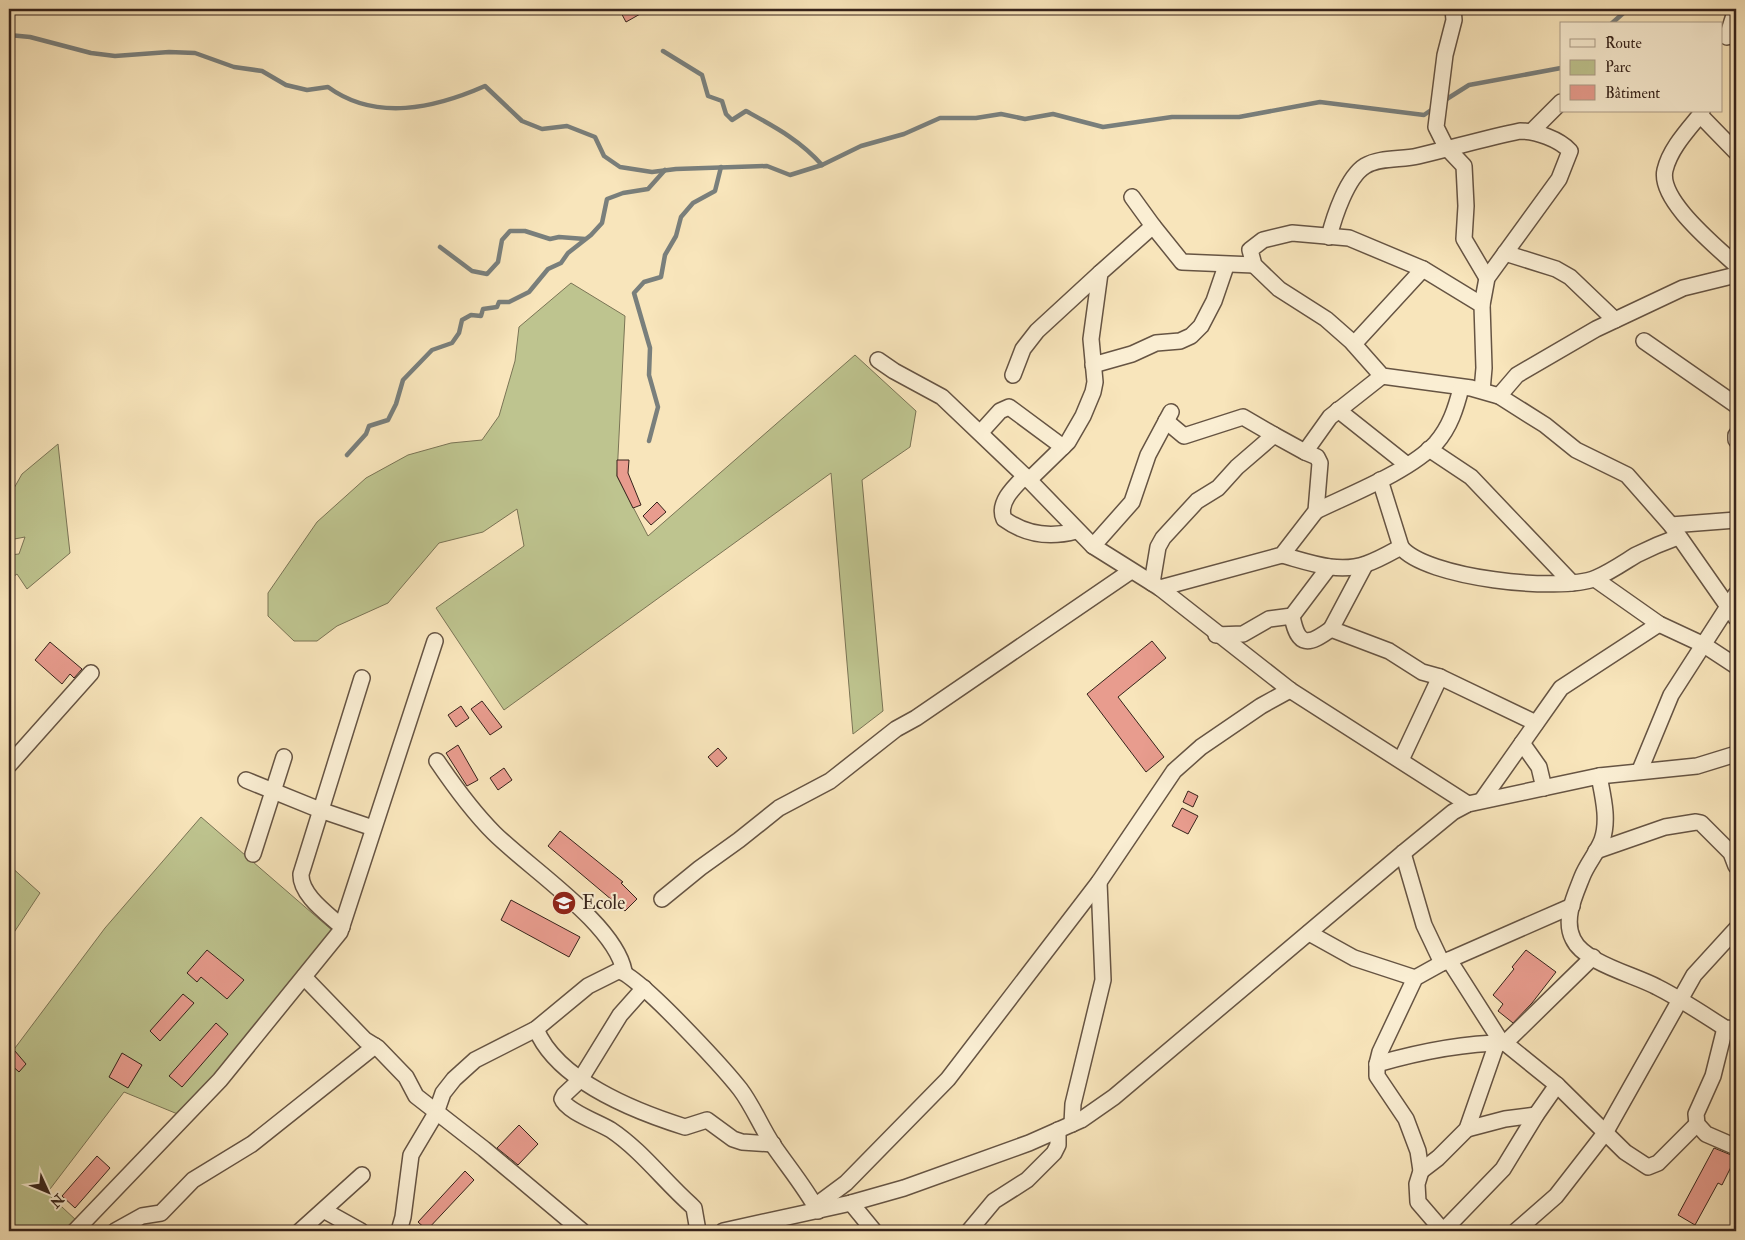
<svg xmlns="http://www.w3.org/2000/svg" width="1745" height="1240" font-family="'IM FELL Double Pica',serif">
<rect width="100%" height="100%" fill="#f8e5bb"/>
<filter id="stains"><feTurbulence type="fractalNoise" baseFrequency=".004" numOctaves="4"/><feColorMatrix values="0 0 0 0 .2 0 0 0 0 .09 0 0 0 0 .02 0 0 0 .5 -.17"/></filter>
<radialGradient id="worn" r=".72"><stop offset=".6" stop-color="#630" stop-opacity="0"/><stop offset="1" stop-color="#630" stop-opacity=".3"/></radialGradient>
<!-- green -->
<g fill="#bec48f" stroke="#7a7455">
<path d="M571,283l54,33 -8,160 31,60 207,-181 61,56 -6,36 -48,33 21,231 -30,23 -22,-261 -327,237 -68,-102 88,-62 -7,-37 -34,23 -44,11 -51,60 -51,23 -20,15h-23l-26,-25v-23l49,-71 49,-44 42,-23 43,-12 31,-3 17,-24 16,-55 4,-34z"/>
<path d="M58,444l12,109 -43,36 -10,-15 -8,6v-25l10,-1 6,-17 -16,3v-43l13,-23z"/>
<path d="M201,817l133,115 -115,144 -39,39 -56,-23 -77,101 30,28 -10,10h-58v-150l2,-2 -2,-23 96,-128z"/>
<path d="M9,865l31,28 -31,47z"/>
</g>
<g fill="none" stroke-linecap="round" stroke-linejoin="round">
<!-- stream -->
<g stroke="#797f7c" stroke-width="4.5">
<path d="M1611,24l17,-15"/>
<path d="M9,35l21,2 61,16 24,3 54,-4 26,1 39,14 28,4 24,14 21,5 21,-3c48,35 107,21 157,-1l37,35 20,8 25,-3 28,11 9,19 16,11 32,5 24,-3 91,-3 23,9 32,-10 39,-19 43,-12 36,-16h36l25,-4 24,5 28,-5 50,13 69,-10h67l81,-15 104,13 10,-7"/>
<path d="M663,51l39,24 6,21 14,5 4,13 6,6 14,-9c29,16 54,29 76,54"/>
<path d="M1442,102l27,-17 92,-17"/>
<path d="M440,247l32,24 15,3 11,-12 4,-22 8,-9h15l25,8 9,-2 26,2"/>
<path d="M649,441l9,-34 -9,-32 1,-27 -16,-55 10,-11 17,-5 4,-22 11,-19 5,-19 12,-14 22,-12 6,-24"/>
<path d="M347,455l19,-21 3,-8 19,-6 8,-16 7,-24 29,-30 20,-7 7,-10 3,-13 9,-5 10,1 2,-7 14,-2 2,-5h10l20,-10 19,-23 13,-6 7,-10 23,-18 11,-12 5,-24 16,-6 25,-4 17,-19"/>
</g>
</g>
<!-- building -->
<g fill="#e89c8e" stroke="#36231b">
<path d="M619,9h30l-23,13z"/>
<path d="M617,460h12l-1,13 13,32 -8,3 -16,-32z"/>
<path d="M657,502l9,10 -15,13 -8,-9z"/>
<path d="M1152,641l14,17 -48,39 46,60 -18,15 -59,-78z"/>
<path d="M50,642l32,27 -8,9 -4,-4 -8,10 -27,-24z"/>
<path d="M482,701l20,26 -12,8 -19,-26z"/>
<path d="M461,706l8,12 -13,9 -8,-12z"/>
<path d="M458,745l20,35 -11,6 -21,-33z"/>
<path d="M718,748l9,10 -10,9 -9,-10z"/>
<path d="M504,768l8,12 -14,10 -8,-12z"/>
<path d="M1188,791l10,5 -5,11 -10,-5z"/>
<path d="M1182,808l16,8 -10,18 -16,-8z"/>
<path d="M560,831l63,51 -2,1 16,16 -12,12 -77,-65z"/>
<path d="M511,900l69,37 -11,20 -68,-37z"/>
<path d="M207,950l37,30 -17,19 -26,-22 -4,5 -10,-9z"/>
<path d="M1526,950l30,22 -24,31 -19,20 -15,-12 5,-7 -10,-9 21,-26 -2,-2z"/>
<path d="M183,994l11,9 -34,38 -10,-10z"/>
<path d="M216,1023l12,11 -46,53 -13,-11z"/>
<path d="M9,1044l17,20 -7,8 -10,-9z"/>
<path d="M122,1053l20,12 -14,23 -19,-11z"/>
<path d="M519,1125l19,19 -20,21 -21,-17z"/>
<path d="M1714,1148l22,9 -14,28 -4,-2 -23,42 -17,-10z"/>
<path d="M97,1156l13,12 -35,40 -13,-12z"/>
<path d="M465,1171l9,9 -47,50 -9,-8z"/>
</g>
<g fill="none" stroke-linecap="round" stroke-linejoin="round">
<!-- minor casing -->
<g stroke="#665443" stroke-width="18">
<g id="minor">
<path d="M1453,9l1,11 -9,35 -9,72 10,20 18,19 2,40 -2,33 23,39"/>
<path d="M1736,9l-9,28 9,-3"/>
<path d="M1702,111l-2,4 36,37"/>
<path d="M1700,115c-13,16 -30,34 -35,55 -7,30 51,76 71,95"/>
<path d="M1532,131l29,-29"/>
<path d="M1153,226l29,36 72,3"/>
<path d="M1329,237c5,-20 18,-60 36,-71 15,-9 37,-6 53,-10 34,-8 68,-18 102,-25 16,0 39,8 50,20l-11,28 -72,99 -5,27"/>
<path d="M1505,253l51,16 14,8 45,43"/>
<path d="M1644,341l92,64"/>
<path d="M1354,344l69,-75"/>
<path d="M878,360l16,11 48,26 87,83 64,66 67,42 122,-33 34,-44 4,-48 -3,-6 -12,-5 25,-35 52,-41"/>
<path d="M1093,365l39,-11 24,-11 24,-2 11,-5 10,-10 13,-25 12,-35"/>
<path d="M1013,375l10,-26 14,-18 63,-58"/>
<path d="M1482,391l2,-23 -2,-63 -59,-36 -74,-31 -57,-5 -29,7 -13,10 4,15 25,24 47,30 25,22 31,35 89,12 28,8 46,29 31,25 51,25 44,50 65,93"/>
<path d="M1499,396l18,-21 79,-46 87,-41 53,-13"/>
<path d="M1338,410l68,54"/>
<path d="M1166,421l18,15 59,-19 31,18"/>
<path d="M981,432l19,-21 9,-4 54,40"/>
<path d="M1736,435v5"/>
<path d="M1429,449l42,28 101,106"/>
<path d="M1025,476c-11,11 -28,27 -21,43 22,16 46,19 72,12"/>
<path d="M1029,480l39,-38 15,-26 10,-24 2,-10 -4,-43 9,-66 53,-47 -21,-29"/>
<path d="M1380,480l21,67"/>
<path d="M1316,511c35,-17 94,-40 120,-68 14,-16 20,-35 25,-55"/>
<path d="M1671,525l65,-5"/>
<path d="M1093,546l39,-44 16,-47 23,-43"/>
<path d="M1282,555c26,7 56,19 84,9 12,-4 24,-11 35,-17 24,31 159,46 195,31 14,-6 27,-15 40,-23 14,-7 28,-13 42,-18"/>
<path d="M1365,565l-34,64 58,22 33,21 18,5"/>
<path d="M1595,579l64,45 45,21 32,21"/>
<path d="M1152,583l6,-36 5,-9 34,-37 21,-13 19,-21 37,-32 31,17"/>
<path d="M1160,588l130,102 178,114"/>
<path d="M1292,616c6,32 17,29 39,13"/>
<path d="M1216,635l27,-1 26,-15 23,-3 37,-49"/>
<path d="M1522,743l17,24 5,21"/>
<path d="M1401,760l39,-83 96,46"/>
<path d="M437,761c17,25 35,50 57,72 35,35 121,91 130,138"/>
<path d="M9,765l82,-92"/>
<path d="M1640,770l31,-75 65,-101"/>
<path d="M1599,776c4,21 10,44 3,64 -5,13 -15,24 -20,37 -7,18 -19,42 -9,62 11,24 62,36 84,48 24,12 46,27 68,41l11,1"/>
<path d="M246,780l74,30 53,18"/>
<path d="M1482,800l79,-112 98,-64"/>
<path d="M1596,851l69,-24 31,-5 5,1 30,30 5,13"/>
<path d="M1403,853l21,72 18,38"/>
<path d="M253,854l31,-97"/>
<path d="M662,899l38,-31 39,-28 40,-32 51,-27 66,-52 20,-11 215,-147"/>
<path d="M342,927c-14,-13 -42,-32 -41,-53l61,-196"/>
<path d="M1309,933l45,25 61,20"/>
<path d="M1449,960l53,83"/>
<path d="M304,977l61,63 13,8 28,29 10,19 68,53 98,82"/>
<path d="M644,988l-24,27 -40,65 -16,15 -2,4c4,12 38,24 49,31 30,20 53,51 80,75l3,3 4,23"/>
<path d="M1725,1028l-12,48 -17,38 1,10 9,10 30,13"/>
<path d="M536,1029c21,51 98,82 149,98l22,-7 26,19 9,3 31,2"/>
<path d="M1505,1043l88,-86"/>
<path d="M1377,1064c42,-12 85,-21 128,-21l52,42 68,67 23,15 10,-4 39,-39"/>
<path d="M1557,1085l-21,30 -33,54 -60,62 -25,-29 -1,-18 4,-13 -3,-20 -12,-32 -29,-43v-12l3,-12 35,-74 27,-15 130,-57"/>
<path d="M1072,1124l1,-20 30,-124 -4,-98"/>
<path d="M1467,1129l38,-10 31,-4"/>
<path d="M1421,1171l17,-13 29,-29 30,-86"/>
<path d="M851,1203l23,28"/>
<path d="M815,1206l31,-23 102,-104 151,-197 75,-111 27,-24 60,-41 29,-16"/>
<path d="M325,1211l36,20"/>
<path d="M75,1231l145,-151 120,-148 95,-291"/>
<path d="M115,1231l27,-15 19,-3 32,-33 59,-36 123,-98"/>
<path d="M300,1231l62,-56"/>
<path d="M399,1231l4,-14 8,-62 25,-42 7,-20 11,-14 21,-19 61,-31 52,-43 30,-15c18,1 107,99 122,118 13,17 21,38 33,56 15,22 32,42 45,66"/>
<path d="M723,1231l128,-28 53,-15 125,-45 52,-23 33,-23 289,-244 50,-41 15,-8 131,-28 98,-10 39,-12"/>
<path d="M969,1231l25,-30 33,-21 27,-27 4,-8v-15"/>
<path d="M1516,1231l40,-35 49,-63 89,-158 42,-46"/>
</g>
</g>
<!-- minor -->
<use href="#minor" stroke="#faeed3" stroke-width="15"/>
</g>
<!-- icons -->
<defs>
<g id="school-disc" transform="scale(1.25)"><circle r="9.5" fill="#8f2418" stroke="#faeed3"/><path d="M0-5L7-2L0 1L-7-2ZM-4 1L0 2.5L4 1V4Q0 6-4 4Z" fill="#fff"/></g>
</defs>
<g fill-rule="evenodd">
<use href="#school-disc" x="564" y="903"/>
</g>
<g text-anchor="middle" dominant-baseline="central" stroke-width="4" stroke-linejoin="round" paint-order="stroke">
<!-- poi labels -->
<g font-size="19" fill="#36231b" stroke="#faeed3" text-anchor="start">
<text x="582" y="903">Ecole</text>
</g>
</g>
<!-- margin -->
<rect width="1745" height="1240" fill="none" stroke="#f8e5bb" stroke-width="30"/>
<rect x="10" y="10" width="1725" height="1220" fill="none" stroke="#36231b" stroke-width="2.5"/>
<rect x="15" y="15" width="1715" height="1210" fill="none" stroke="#36231b"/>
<!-- legend -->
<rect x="1560" y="22" width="162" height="90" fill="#faeed3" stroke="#ac9d89"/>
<rect x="1570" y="39" width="25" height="8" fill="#faeed3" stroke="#ac9d89"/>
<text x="1605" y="48" font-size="15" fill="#36231b">Route</text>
<rect x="1570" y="60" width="25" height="15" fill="#bec48f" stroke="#ac9d89"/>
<text x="1605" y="72" font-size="15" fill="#36231b">Parc</text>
<rect x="1570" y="85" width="25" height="15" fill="#e89c8e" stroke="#ac9d89"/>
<text x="1605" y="98" font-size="15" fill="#36231b">Bâtiment</text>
<!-- north arrow -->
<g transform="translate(48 1192) rotate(134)" stroke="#faeed3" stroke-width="4" paint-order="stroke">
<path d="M0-4L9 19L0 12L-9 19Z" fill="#36231b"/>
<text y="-8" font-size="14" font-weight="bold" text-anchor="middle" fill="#36231b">N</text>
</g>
<rect width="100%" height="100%" filter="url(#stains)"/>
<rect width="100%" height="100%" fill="url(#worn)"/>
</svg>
